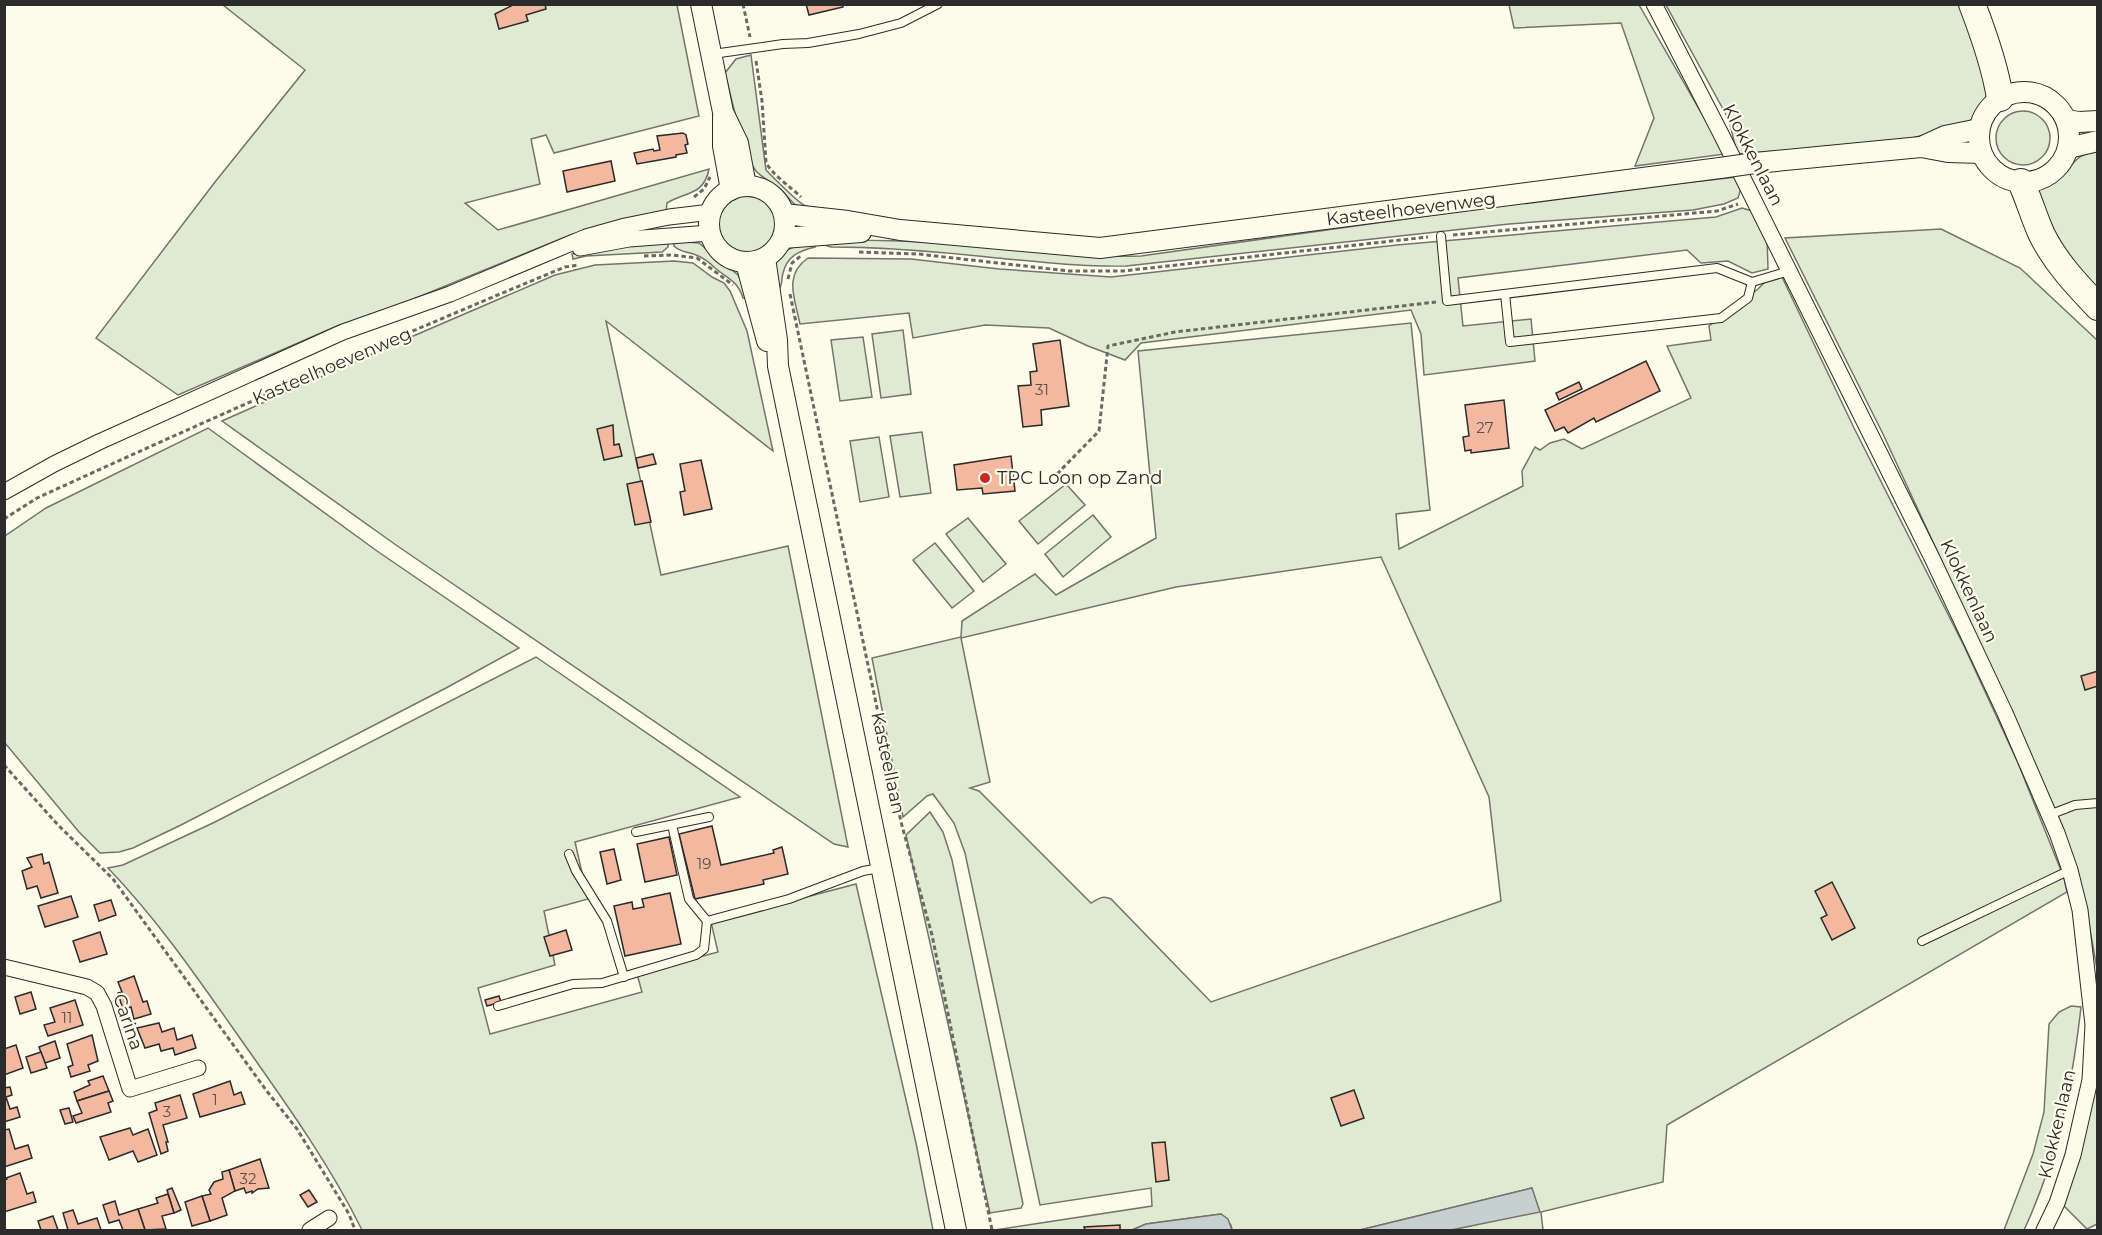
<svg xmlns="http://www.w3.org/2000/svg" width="2102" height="1235" font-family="Montserrat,sans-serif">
<rect width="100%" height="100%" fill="#fdfbea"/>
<!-- green -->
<g fill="#deebd1" stroke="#74746e" stroke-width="1.5" fill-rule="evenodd">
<path d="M223,5h454l22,111 -145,37 -8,-18 -15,4 9,45 -75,19 33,27 211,-61c-5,27 -25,23 -42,34l-1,9 -34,6 -62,17 -181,74 -52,17 -159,69 -82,-57 119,-156 90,-112z"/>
<path d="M1509,5h130l86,149 -90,12 19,-48 -33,-95 -107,5z"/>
<path d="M1666,5h301l21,92 -20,27 -72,18 -159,12 -8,-34z"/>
<path d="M751,55l15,115c7,7 33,34 40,36 3,1 6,1 9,1l1,4c-25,-2 -21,-9 -37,-23 -7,-6 -17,-10 -23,-17 -13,-16 -25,-76 -31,-98l11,-14z"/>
<circle cx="2023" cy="138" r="27"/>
<path d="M2097,152v146l-24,-24 -37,-85c7,-2 16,-6 22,-11 17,-12 15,-24 39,-26z"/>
<path d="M1737,177l4,11 -3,10 -14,6 -31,6 -184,14 -383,42c-43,1 -86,-4 -129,-8 -55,-6 -111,-11 -166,-11l-4,-1 -1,-6c52,0 104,1 156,6 54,5 105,12 159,10l442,-62z"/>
<circle cx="747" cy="224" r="33"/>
<path d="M1742,208l10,3 15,25 1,33 -16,4 -24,-12 -27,2 -14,-13 -229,28 5,48 68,-7 4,42 -111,14 -3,-41 -10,-24 -270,33 -16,17 -37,-14 -39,-18 -64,-3 -72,13 -4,-25 -109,11c-5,-25 -17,-49 8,-66l103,1 88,10 112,8 286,-32 319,-28z"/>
<path d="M1941,229l79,39 77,72v629l-13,-73 -72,-183 -129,-279 -98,-196z"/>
<path d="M668,241v6l-6,5 -76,4 -13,3 -1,-5z"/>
<path d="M674,241l25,2 39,32 7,12 3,11h-5c-6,-18 -15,-19 -28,-30 -6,-6 -11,-10 -19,-13 -9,-4 -15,-2 -22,-9z"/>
<path d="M818,243l-3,4c-16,4 -28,9 -32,26 -2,7 0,12 -5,18l-6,-14 4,-15 11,-12 13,-6z"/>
<path d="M674,261l19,2 19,14 12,6 6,8 17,40 26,120 -167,-130 55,254 127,-29 60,301 -14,-3 -438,-299 -174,-124 175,-78 158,-68 40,-10z"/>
<path d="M1782,277l72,151 110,218 54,117 46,115 3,14 -400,233 -4,57 -122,30 2,18h-92l28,-6 53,-36 -172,42h-128l-1,-5 -10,-11 -75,10 -14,6h-137l157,-24 -1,-18 -111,17 -75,-352 -11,-30 -21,-29 -6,2 -24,21 -31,-159 89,-21 1,-16 73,-47 21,21 100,-57 -18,-187 273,-28 19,187 -34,4 3,35 124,-63 -1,-15 13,-24 5,3 10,-7 14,-4 18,10 109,-51 -24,-52 44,-6 -2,-14 49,-37 8,-8zM1381,557l108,240 12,104 -290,101 -100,-103c-9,-4 -13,0 -20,4l-112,-112 -9,-3 20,-6 -29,-144 215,-51z"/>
<path d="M903,330l8,64 -30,4 -9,-64z"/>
<path d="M863,337l9,60 -32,4 -9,-61z"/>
<path d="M208,428l169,123 142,97 -73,40 -265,137 -48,23 -14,4 -19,1 -21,-21 -74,-89v-207l41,-28z"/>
<path d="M922,432l9,61 -31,4 -10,-61z"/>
<path d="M879,437l10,60 -29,5 -10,-61z"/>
<path d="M1066,484l19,21 -47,39 -19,-23z"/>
<path d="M1093,515l18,22 -48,40 -18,-23z"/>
<path d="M968,518l38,46 -23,18 -37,-48z"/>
<path d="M935,543l39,48 -22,17 -39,-48z"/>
<path d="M536,657l204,140 -165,45 13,57 -44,12 11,54 -77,23 12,46 152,-42 -5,-18 81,-22 -7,-30 145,-38 60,259 17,87h-571c-34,-69 -80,-132 -125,-196 -40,-57 -80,-115 -129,-166l15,-3 92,-43z"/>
<path d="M930,812l13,20 9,28 71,344 -2,4 -31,5 -84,-378z"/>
<path d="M2071,1006l10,1c-9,79 -23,150 -57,223h-20l29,-76 11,-42 5,-88 10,-12z"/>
<path d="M2097,1080v144l-10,5 -23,-23z"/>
</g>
<!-- water -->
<g fill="#c7d0d0" stroke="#74746e" stroke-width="1.5">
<path d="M1532,1188l8,24 -89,18h-91z"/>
<path d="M1221,1214l7,5 4,11h-100l14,-6z"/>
</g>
<!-- building -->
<g fill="#f2b8a0" stroke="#2b2b2b" stroke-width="1.5">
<path d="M515,4h30l1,5 -20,6 2,6 -29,8 -4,-15z"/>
<path d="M806,4h36l1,3 -34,8z"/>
<path d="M683,133l3,2 2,9 -3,1 2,8 -11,2v2l-39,7 -3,-11 19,-4 1,2 6,-1 -3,-14z"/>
<path d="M611,161l4,20 -48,11 -4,-21z"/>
<path d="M1060,340l9,66 -28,4 1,15 -19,2 -5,-41 13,-1 -1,-13 7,-1 -4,-27z"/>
<path d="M1646,361l14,30 -64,31 -2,-4 -26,15 -4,-6 -9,4 -10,-21z"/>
<path d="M1579,382l3,7 -23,11 -3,-7z"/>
<path d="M1504,400l5,48 -38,5v-3l-6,1 -2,-14 6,-1 -4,-31z"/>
<path d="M613,425l1,20 5,-1 3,12 -18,4 -7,-31z"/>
<path d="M653,454l3,10 -18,4 -2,-10z"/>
<path d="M1011,456l4,35 -32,3 -1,-6 -25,2 -3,-25z"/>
<path d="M701,460l11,49 -28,6 -4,-23 5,-1 -5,-27z"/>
<path d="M642,481l9,41 -16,3 -8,-41z"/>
<path d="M2098,671v15l-13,4 -4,-14z"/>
<path d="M712,826l9,39 53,-12 -1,-3 9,-3 6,27 -25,6 1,4 -69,15 -16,-65z"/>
<path d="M669,837l8,38 -32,7 -8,-38z"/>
<path d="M614,849l7,31 -14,4 -7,-32z"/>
<path d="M42,854l2,10 5,-2 9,31 -17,5 -4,-12 -10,3 -5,-18 10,-4 -5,-9z"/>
<path d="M1832,882l23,46 -23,12 -11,-22 6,-3 -12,-24z"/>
<path d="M670,893l11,51 -56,12 -11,-50 18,-4 1,7 11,-2 -2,-8z"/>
<path d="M71,896l7,21 -33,10 -7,-21z"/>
<path d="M111,900l5,15 -17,6 -5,-16z"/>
<path d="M566,930l6,20 -22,6 -6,-19z"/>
<path d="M100,932l7,22 -27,8 -7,-21z"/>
<path d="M134,976l9,26 4,-1 4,13 -17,5 -3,-12 -8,3 -5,-17 4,-1 -4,-10z"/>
<path d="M31,992l5,17 -16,5 -5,-17z"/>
<path d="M499,996l2,6 -14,4 -2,-6z"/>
<path d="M75,1000l8,25 -35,11 -4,-11 11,-3 -5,-14z"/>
<path d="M159,1023l3,9 12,-4 3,12 15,-5 4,13 -21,7 -2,-7 -12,3 -2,-7 -14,4 -8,-20z"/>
<path d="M92,1035l6,26 -10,4 2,6 -19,6 -3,-10 5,-2 -6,-21z"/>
<path d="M55,1041l5,17 -15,5 -6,-16z"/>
<path d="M16,1045l7,23 -19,7v-26z"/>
<path d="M41,1052l6,16 -16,5 -5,-16z"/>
<path d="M103,1076l6,15 -32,10 -3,-9 16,-7 -2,-4z"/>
<path d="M230,1081l4,14 7,-3 4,12 -45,13 -7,-23z"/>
<path d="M10,1087l2,8 -6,2 4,12 7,-2 3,10 -16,5v-34z"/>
<path d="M1354,1090l10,28 -23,8 -10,-28z"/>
<path d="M109,1091l4,10 -5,2 3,9 -35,11 -3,-7 9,-3 -5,-12z"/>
<path d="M180,1095l7,23 -24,7 5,17h-2l2,9 -7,3 -12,-41 8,-3 -2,-7z"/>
<path d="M69,1108l4,14 -8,2 -5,-14z"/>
<path d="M130,1128l3,7 15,-6 9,26 -19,7 -5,-11 -24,9 -9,-23z"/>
<path d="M9,1129l6,20 13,-4 4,13 -28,9v-37z"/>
<path d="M1165,1142l4,38 -13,2 -4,-39z"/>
<path d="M260,1159l9,29 -11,1 -6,4v-2l-6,2 -2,-5 -9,3 -6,-21z"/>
<path d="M229,1170l6,21 -13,7 5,17 -17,6 -8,-25 9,-2 -2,-4 5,-8 9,-3 -1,-7z"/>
<path d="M20,1173l7,21 6,-2 3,10 -32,10v-32l3,-1 -1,-1z"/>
<path d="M172,1188l9,22 -7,3 -7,-23z"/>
<path d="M309,1190l8,12 -9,5 -8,-12z"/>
<path d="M168,1194l6,19 -12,3 4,13 -21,1 -7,-21 20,-6 -2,-5z"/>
<path d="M202,1196l8,25 -18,5 -7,-24z"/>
<path d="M115,1201l4,14 19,-6 7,21h-22l-4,-10 -10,3 -6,-18z"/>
<path d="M73,1210l5,14 19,-6 4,12h-33l-5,-17z"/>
<path d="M53,1216l5,14h-19h2l-3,-9z"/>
<path d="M1120,1225v5h-35l-1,-3z"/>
</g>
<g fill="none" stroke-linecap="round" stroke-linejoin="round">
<!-- service casing -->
<g stroke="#2b2b2b" stroke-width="10">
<g id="service">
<path d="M713,54l70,-10 25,-1 51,-9 42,-11 37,-19"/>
<path d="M1441,236l6,65 270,-33 35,14 37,-11"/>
<path d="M1505,294l5,48 211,-24 27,-20 4,-16"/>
<path d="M2049,815l26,-10 23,-2"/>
<path d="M672,825l17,74 18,22"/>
<path d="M636,832l73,-15"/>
<path d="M569,854l7,17 31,50 17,56"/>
<path d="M1922,941l148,-71"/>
<path d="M498,1006l75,-22 29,-1 94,-28 8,-6 3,-28 82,-22 74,-28 17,-3"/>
</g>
</g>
<!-- minor casing -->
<g stroke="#2b2b2b" stroke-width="17">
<g id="minor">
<path d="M1654,4l67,130 211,424 73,155 52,120 13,37 10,40 13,115 -3,55 -17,75 -16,48 -13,27"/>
<path d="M580,248l49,-9 81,-6"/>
<path d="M4,492l50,-28 45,-22 244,-110 107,-38 136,-57 39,-11 44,-9 42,-5"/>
<path d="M4,967l83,20 10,6 7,13 26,83 68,-21"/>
<path d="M310,1230l19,-12"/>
</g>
</g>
<!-- tertiary casing -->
<g stroke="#2b2b2b" stroke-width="22">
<g id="tertiary">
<path d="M701,4l22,108 15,31 8,43"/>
<circle cx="2024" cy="137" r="45"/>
<path d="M723,117v29l8,44"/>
<path d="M2066,120l13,2 19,-1"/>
<path d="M1921,147l24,-11 34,-7"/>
<path d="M2068,148l30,-7"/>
<path d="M1755,163l166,-16 27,5 33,1"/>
<circle cx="747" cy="224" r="38"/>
<path d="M784,214l64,7 52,9 200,18 620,-80"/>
<path d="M783,238l78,-6"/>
<path d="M765,258l12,82 1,26 178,864"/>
<path d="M746,263l21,78"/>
</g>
</g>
<!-- trunk casing -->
<g stroke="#2b2b2b" stroke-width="28">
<g id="trunk">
<path d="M1972,4c12,31 23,62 28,94"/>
<path d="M2021,182c8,17 13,36 21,53 14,28 35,50 56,72"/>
</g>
</g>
<!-- path -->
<g stroke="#6a6964" stroke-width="3" stroke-dasharray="4.5 3" stroke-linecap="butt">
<path d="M743,4l7,33"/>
<path d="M756,61l6,40 4,61c4,11 26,26 35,35"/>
<path d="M694,197l10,-8 6,-12"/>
<path d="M1453,235l264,-24 21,-7"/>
<path d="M859,252l59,2 151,17h54l305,-34"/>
<path d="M644,256l28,-1 25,3 36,27"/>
<path d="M788,279l4,-16 10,-8"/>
<path d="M790,294l111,528 31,113 60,295"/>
<path d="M1057,474l42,-43 9,-85 67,-14 261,-30"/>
<path d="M4,519l33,-21c175,-80 351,-158 528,-231l13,-2"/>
<path d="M4,765l55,61 54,53 153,211 31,39 52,85 6,16"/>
</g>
<!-- service -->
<use href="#service" stroke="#fdfbea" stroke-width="8"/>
<!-- minor -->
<use href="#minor" stroke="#fdfbea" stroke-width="15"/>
<!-- tertiary -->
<use href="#tertiary" stroke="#fdfbea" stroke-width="20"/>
<!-- trunk -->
<use href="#trunk" stroke="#fdfbea" stroke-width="26"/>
<!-- tertiary-bridge casing -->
<g stroke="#2b2b2b" stroke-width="22" stroke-linecap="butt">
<path id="tertiary-bridge" d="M1720,168l35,-5"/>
</g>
<!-- tertiary-bridge -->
<use href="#tertiary-bridge" stroke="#fdfbea" stroke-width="20"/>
</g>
<!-- markers -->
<circle fill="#c62828" stroke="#fdfbea" stroke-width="2" cx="985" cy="478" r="6"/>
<g text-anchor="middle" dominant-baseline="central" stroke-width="4.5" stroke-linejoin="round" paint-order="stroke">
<!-- number labels -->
<g font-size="15" fill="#5d4e48">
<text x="1042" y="389">31</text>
<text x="1485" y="427">27</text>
<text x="704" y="863">19</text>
<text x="67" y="1017">11</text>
<text x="215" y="1099">1</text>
<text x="167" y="1111">3</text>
<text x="248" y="1178">32</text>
</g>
<!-- street labels -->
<g font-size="18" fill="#2b2b2b" stroke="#fdfbea">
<text transform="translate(1753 155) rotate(63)">Klokkenlaan</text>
<text transform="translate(1411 209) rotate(-7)">Kasteelhoevenweg</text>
<text transform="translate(332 366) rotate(-23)">Kasteelhoevenweg</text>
<text transform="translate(1969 591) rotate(65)">Klokkenlaan</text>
<text transform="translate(888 763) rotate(78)">Kasteellaan</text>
<text transform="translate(128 1022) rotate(71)">Carina</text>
<text transform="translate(2057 1124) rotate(-77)">Klokkenlaan</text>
</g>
<!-- poi labels -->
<g font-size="18" fill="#2b2b2b" stroke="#fdfbea" text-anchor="start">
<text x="997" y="478">TPC Loon op Zand</text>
</g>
</g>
<!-- border -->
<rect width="2102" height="1235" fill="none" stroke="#2b2b2b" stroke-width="12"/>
</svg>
